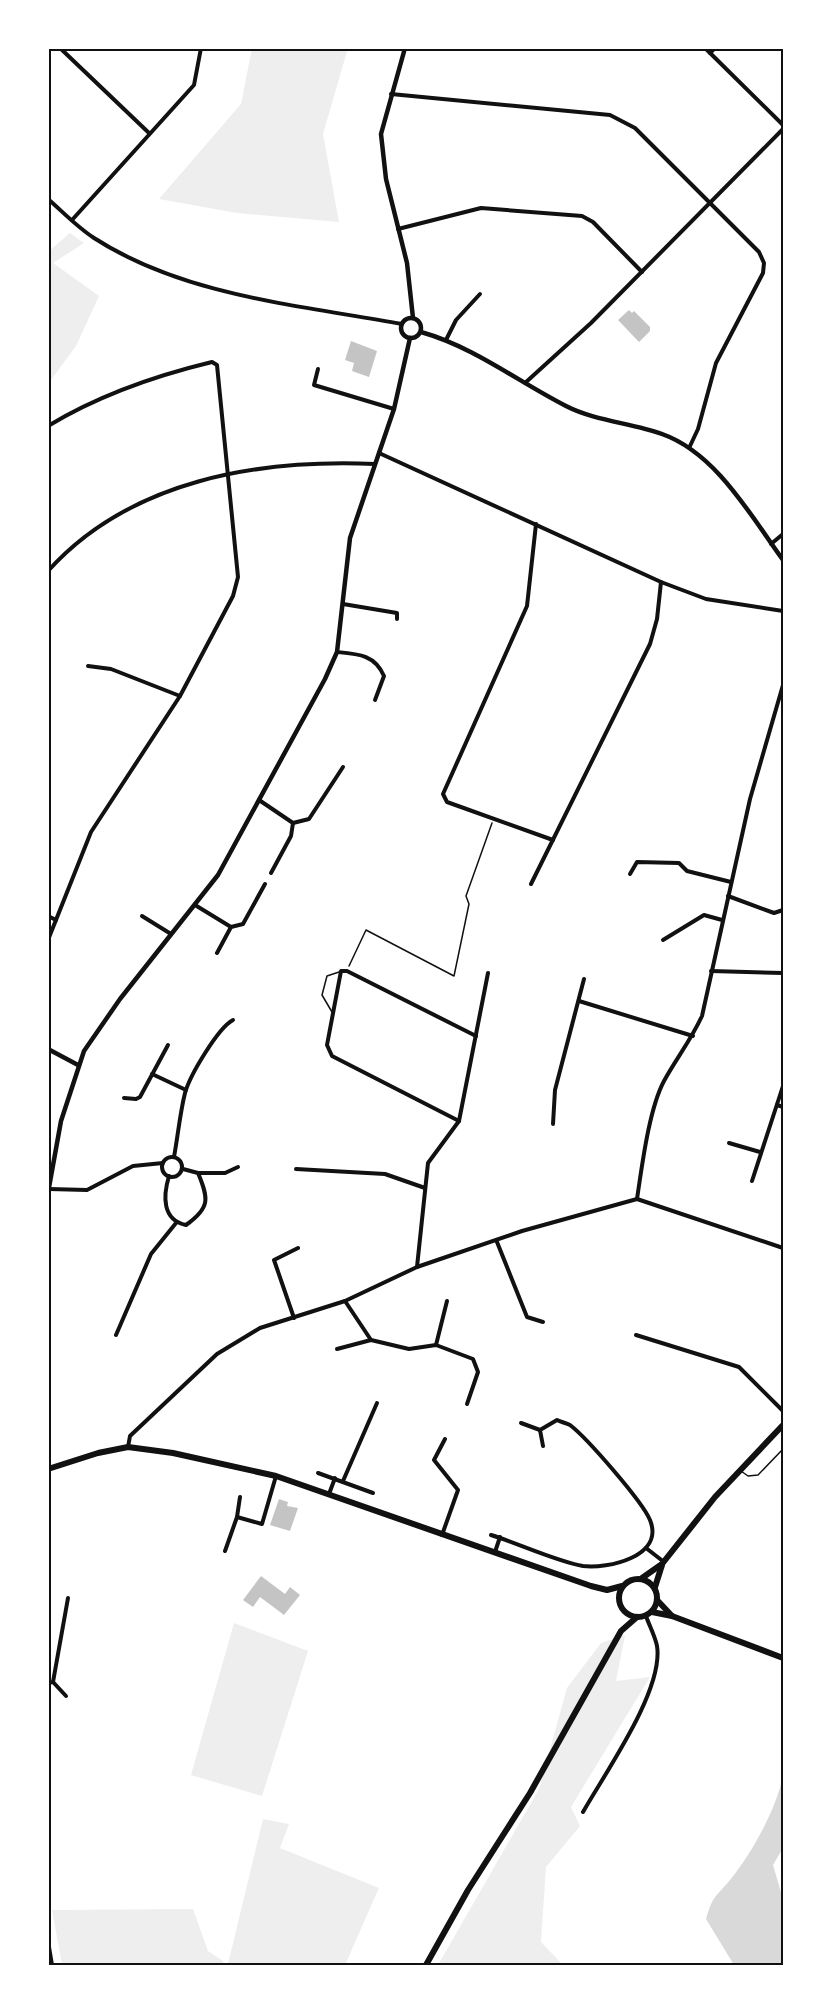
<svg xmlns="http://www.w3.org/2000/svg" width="831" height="2013" font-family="Barlow,sans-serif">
<rect width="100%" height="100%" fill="#fff"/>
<!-- green -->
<g fill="#eee">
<path d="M252,48h96l-25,86 16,88 -102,-9 -78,-14 82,-95z"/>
<path d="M70,233l14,10 -31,20 46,33 -23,50 -28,38v-132z"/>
<path d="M234,1623l74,28 -46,145 -71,-21z"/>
<path d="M625,1635l-9,46 34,-4 -79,130 9,19 -34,41 -5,75 22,23h-125l101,-176 28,-101 34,-45z"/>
<path d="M263,1819l26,5 -9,24 99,40 -34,77 -117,-1z"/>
<path d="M193,1909l15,42 15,10 1,4h-162l-10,-55z"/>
</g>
<!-- water -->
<path fill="#d9d9d9" d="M783,1775v73l-10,17 10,34v66h-49l-28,-46c7,-24 9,-21 24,-39 21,-25 47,-72 53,-105z"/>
<!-- building -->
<g fill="#c4c4c4">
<path d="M629,310l3,3 2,-2 16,16v4l-11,11 -21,-22z"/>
<path d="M351,341l26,10 -8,26 -17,-6 2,-8 -9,-3z"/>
<path d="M279,1499l9,3 -1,4 11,2 -8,23 -20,-6z"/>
<path d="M261,1576l24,18 5,-7 10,8 -16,20 -24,-18 -7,10 -10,-7z"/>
</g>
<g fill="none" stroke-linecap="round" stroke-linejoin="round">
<!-- path -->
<path stroke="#111" stroke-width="1.5" d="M349,966l17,-36 88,46 15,-72 -3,-8 26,-73"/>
<!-- service -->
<g stroke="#111" stroke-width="1.5">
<path d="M332,1012l-10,-17 5,-19 12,-4"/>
<path d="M741,1471l7,5 10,-1 25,-26"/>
</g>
<!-- minor -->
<g stroke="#111" stroke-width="4">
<path d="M60,48l89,85"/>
<path d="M705,48l78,77"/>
<path d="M710,53l5,-5"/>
<path d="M391,94l219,21 25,13 124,124 5,11 -1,10 -47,90 -18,66 -8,17"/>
<path d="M48,199c15,13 29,28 46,39 90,58 204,67 308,86"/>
<path d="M72,220l122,-135 7,-37"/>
<path d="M398,229l83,-21 101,8 11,6 49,50"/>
<path d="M446,340l10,-20 24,-26"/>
<path d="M318,369l-4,16 80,24"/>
<path d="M525,383l66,-60 192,-194"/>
<path d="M48,426c51,-31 106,-50 164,-64l5,3 21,212 -5,19 -53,100 -89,136 -43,108"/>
<path d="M379,453l282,129 45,17 77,12"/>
<path d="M536,524l-9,82 -84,188 4,8 106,38"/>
<path d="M771,544l12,-10"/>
<path d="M48,571c82,-91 210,-112 327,-107"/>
<path d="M343,604l54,9v6"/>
<path d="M337,652c22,2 38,3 47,24l-9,24"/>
<path d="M88,666l23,3 69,27"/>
<path d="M259,800l34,23"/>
<path d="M271,873l20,-37 2,-13 16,-4 34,-52"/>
<path d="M630,874l7,-12 42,1 8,8 44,11"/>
<path d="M531,884l119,-240 7,-25 4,-37"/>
<path d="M728,896l46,17 9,-3"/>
<path d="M195,905l36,22"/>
<path d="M48,916l8,4"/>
<path d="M142,916l29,18"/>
<path d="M663,940l41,-25 18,5"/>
<path d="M217,953l14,-26 12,-3 22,-40"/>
<path d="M711,971l72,2"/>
<path d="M579,1001l114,35"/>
<path d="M152,1074l34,16"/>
<path d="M124,1098l12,1 4,-2 28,-52"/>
<path d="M777,1105l6,2"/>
<path d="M459,1121l-127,-65 -5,-11 14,-74h6l129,65"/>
<path d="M553,1124l2,-34 29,-111"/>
<path d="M729,1143l31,9"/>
<circle cx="172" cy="1167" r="10"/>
<path d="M174,1157c4,-22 6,-44 11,-64 5,-18 33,-65 48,-73"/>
<path d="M296,1169l89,5 40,14"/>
<path d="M198,1173h27l13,-6"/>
<path d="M169,1176c-6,20 -7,44 17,49 24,-17 23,-26 12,-52l-15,-4"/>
<path d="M752,1181l31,-95"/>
<path d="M49,1189l38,1 46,-24 30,-3"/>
<path d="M637,1199c5,-33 12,-90 27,-118 12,-22 27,-41 38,-65l48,-217 33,-114"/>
<path d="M497,1242l30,75 16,5"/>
<path d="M417,1267l11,-104 31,-42 29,-148"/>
<path d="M345,1301l26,39 38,9 27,-4 37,14 5,13 -11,32"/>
<path d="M294,1318l-20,-58 24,-12"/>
<path d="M116,1335l35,-81 25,-31"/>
<path d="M636,1335l103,32 44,44"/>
<path d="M436,1345l11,-44"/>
<path d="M337,1349l34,-9"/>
<path d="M521,1423l19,7"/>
<path d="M128,1447l2,-11 87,-82 43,-26 85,-27 72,-34 105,-36 115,-32 146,49"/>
<path d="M318,1473l55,20"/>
<path d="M343,1481l34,-78"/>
<path d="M329,1494l6,-16"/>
<path d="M237,1517l25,7 14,-48"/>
<path d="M442,1535l16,-45 -24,-30 11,-21"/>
<path d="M491,1535c26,8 67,27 92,31 24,3 82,-9 67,-46 -8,-19 -63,-82 -80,-95 -4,-2 -9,-3 -13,-5l-17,10 3,16"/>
<path d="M646,1548l18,14"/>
<path d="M225,1551l12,-34 3,-20"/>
<path d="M495,1552l5,-15"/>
<path d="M53,1682l13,14"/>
<path d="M48,1683l5,-1 15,-84"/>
<path d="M583,1812c22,-39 81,-122 74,-166 -2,-10 -8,-21 -11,-30"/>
<path d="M48,1941l4,24"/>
</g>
<!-- tertiary -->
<g stroke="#111" stroke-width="4.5">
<path d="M405,48l-24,86 5,45 21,84 6,55"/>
<circle cx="411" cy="328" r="10"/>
<path d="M421,332c53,15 96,49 145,74 29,15 66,17 96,28 54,19 89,82 121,126"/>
<path d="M48,1049l30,16"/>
<path d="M48,1193l13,-72 23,-70 36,-52 98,-124 107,-196 12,-27 13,-114 44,-129 16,-71"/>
</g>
<!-- primary -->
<g stroke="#111" stroke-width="6">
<path d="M48,1469l50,-16 30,-6 45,6 103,23 315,110 16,4 15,-4"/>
<path d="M642,1578l20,-14 53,-67 68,-72"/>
<circle cx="638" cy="1598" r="19"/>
<path d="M655,1587l7,-22"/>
<path d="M657,1600l15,16"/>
<path d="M652,1612l20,4 111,42"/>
<path d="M426,1965l42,-75 62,-97 91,-162 16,-14"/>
</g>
</g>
<!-- border -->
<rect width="831" height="2013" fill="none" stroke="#ffffff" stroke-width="99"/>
<rect x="50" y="50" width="732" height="1914" fill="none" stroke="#111" stroke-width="2"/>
</svg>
